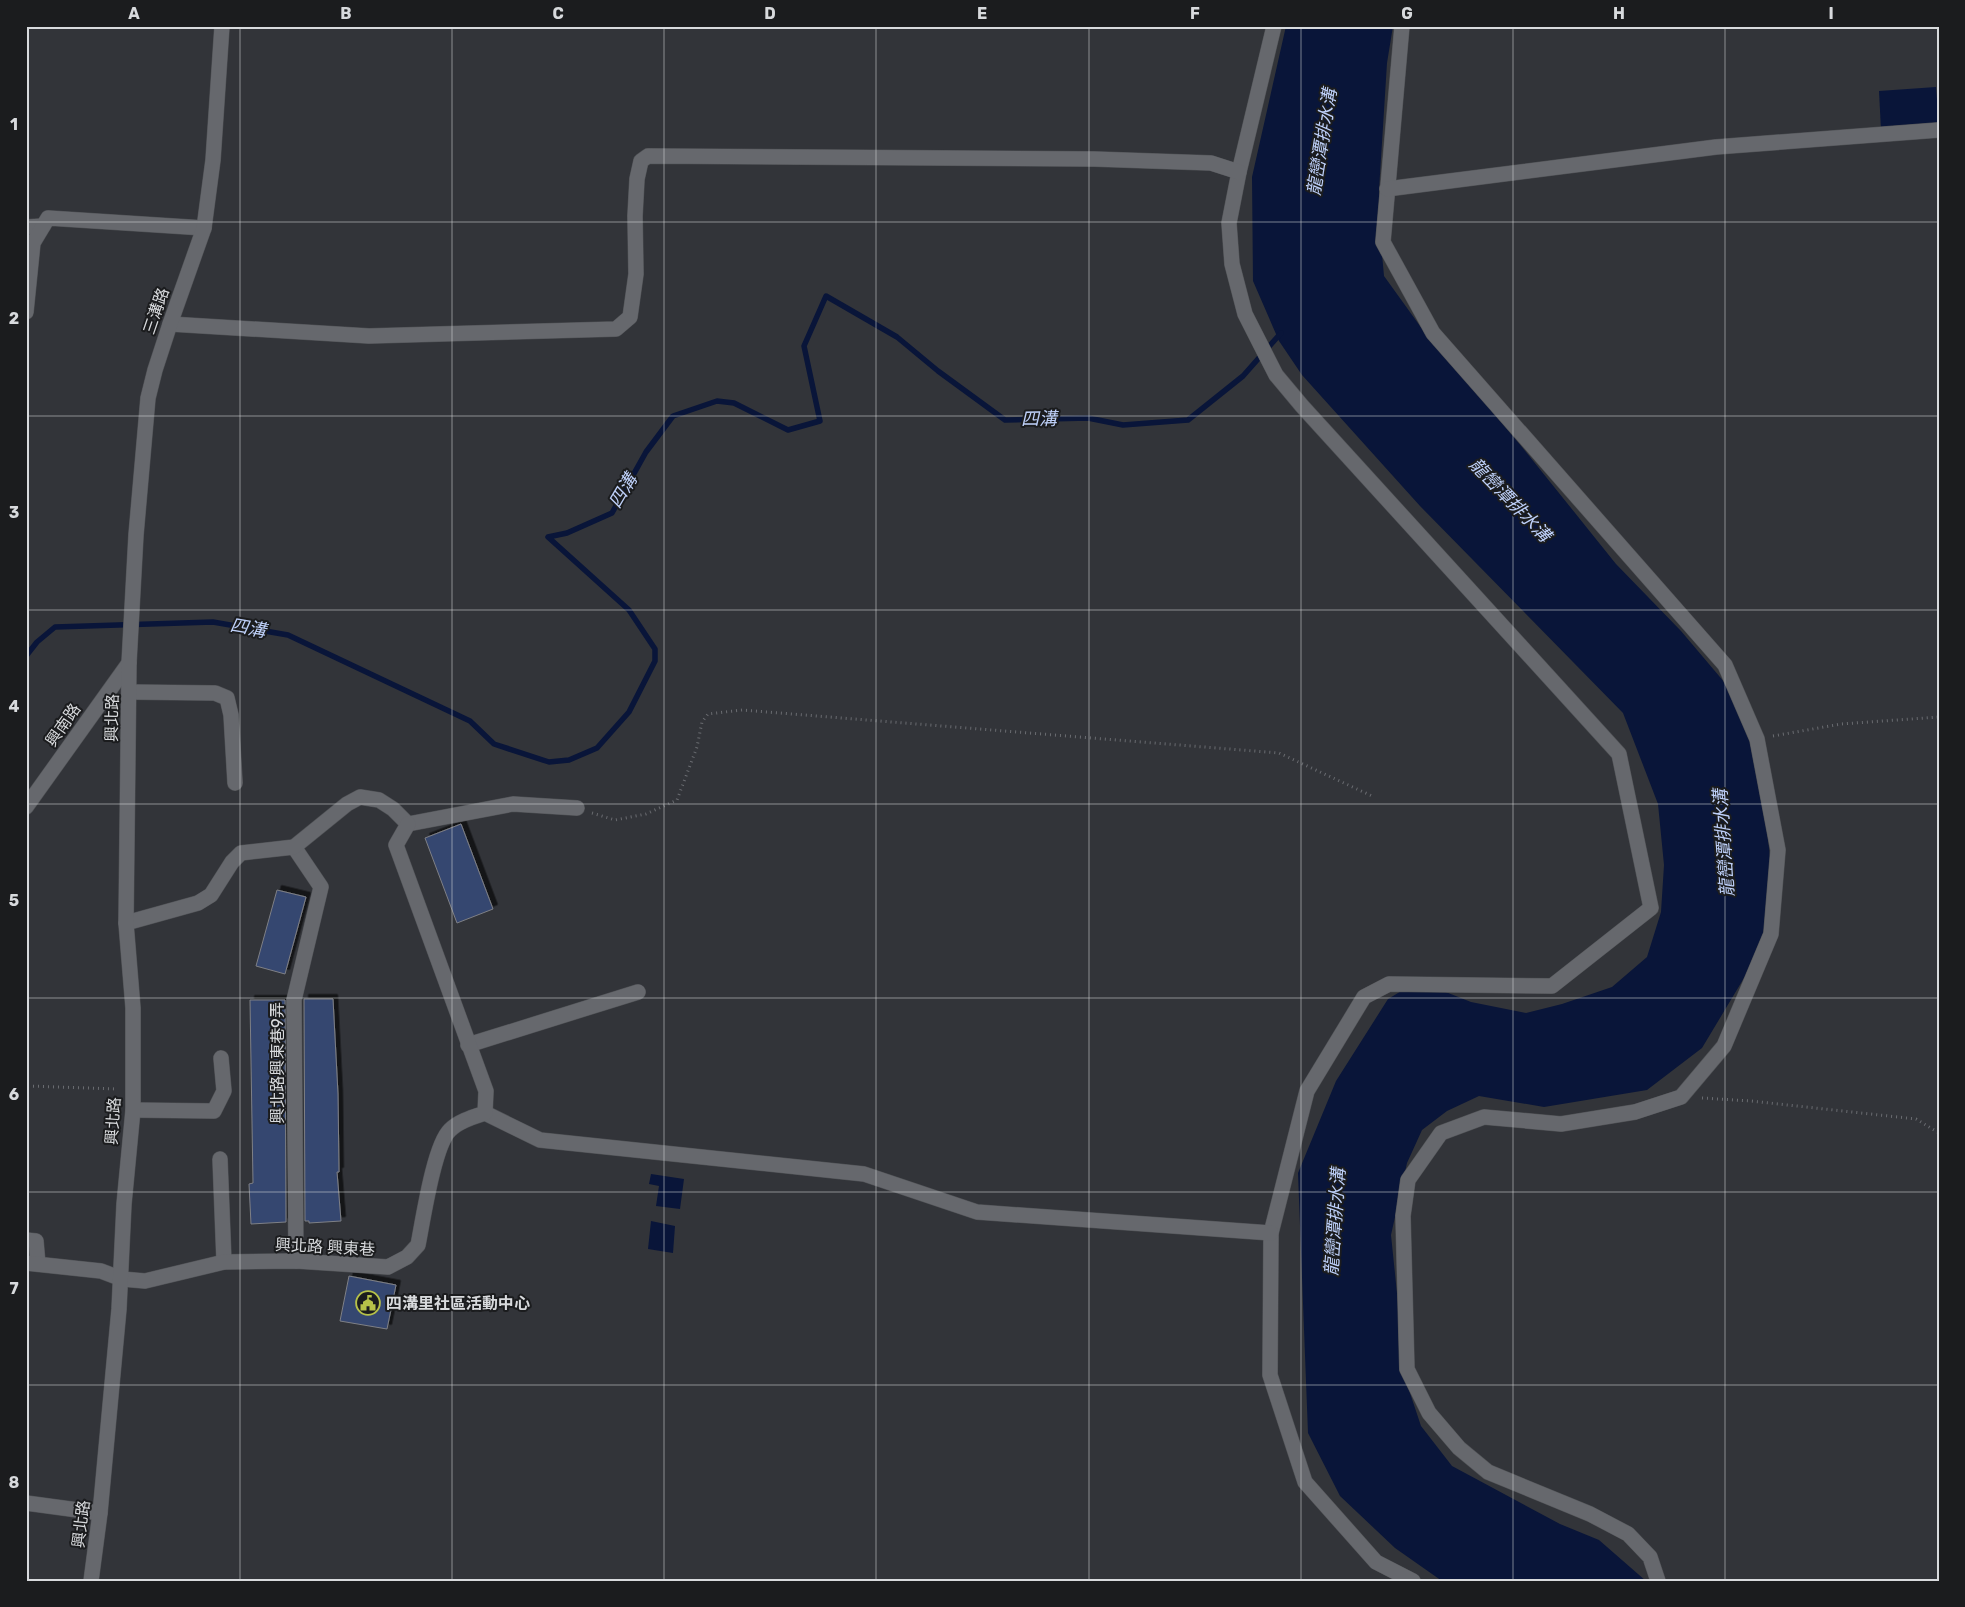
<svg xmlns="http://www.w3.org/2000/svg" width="1965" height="1607" font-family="Rubik,'Noto Sans TC',sans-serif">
<defs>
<filter id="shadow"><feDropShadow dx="4.5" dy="-4.5" stdDeviation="0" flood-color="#0009"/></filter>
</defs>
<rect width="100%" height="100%" fill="#323439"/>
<!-- water -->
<g fill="#091539">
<path d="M1286,26h107l-6,37 -8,127 1,42 4,44 36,50 102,121 94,117 65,67 44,52 24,44 16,86 9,79 -14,53 -13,28 -45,75 -55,42 -103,17 -65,-11 -32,15 -25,19 -15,33 -16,72 15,146 15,45 31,40 108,58 39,16 47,41h-204l-47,-33 -55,-52 -32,-63 -10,-260 38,-92 52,-82 30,-18 53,21 55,11 36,-9 50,-17 35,-30 14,-45 3,-47 -6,-61 -35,-91 -203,-207 -118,-131 -23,-34 -26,-60 -1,-104z"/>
<path d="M1936,87l3,39 -58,4 -2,-39z"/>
<path d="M651,1174l33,5 -4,30 -24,-3 3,-20 -10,-2z"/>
<path d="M651,1221l24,5 -2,27 -25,-4z"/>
</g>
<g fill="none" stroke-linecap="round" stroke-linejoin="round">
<!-- stream -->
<path stroke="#091539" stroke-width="5.5" d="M26,656l11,-14 18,-15 158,-5 75,13 182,86 24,23 55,18 20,-2 28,-12 32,-36 26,-51v-12l-26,-39 -81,-73 19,-4 45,-20 34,-61 27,-36 44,-15 17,2 54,27 32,-9 -16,-75 22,-50 71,41 41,34 67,49 83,-2 35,7 65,-5 55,-44 38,-43"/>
</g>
<!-- building -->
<g fill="#36466f" stroke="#7e8086" filter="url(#shadow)">
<path d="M461,824l32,85 -36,14 -32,-85z"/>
<path d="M277,890l29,7 -21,77 -29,-8z"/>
<path d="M304,999h29l5,95 1,78h-2l4,49 -32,2v-2h-4z"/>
<path d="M250,1000h35l1,222 -35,2 -2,-40 4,-1z"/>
<path d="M349,1276l47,9 -9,44 -47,-8z"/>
</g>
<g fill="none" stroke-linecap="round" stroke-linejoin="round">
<!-- minor casing -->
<g stroke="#4f5155" stroke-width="16">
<g id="minor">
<path d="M1274,26l-35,146 -10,51 3,41 13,50 31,61 26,31 317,348 32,154 -99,78 -163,-2 -25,13 -57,94 -36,142 -1,142 35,107 71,80 37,19"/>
<path d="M1402,26l-19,216 50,91 292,332 32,74 21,111 -7,84 -47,112 -43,51 -46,15 -74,12 -77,-7 -43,16 -33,47 -5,36 4,153 22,44 30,35 29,24 102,42 38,20 22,23 8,24"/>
<path d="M1387,189l329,-42 223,-17"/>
<path d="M26,227l17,-1"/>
<path d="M26,312l7,-69 15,-25 156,10"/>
<path d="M170,324l199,12 247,-7 14,-12 6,-43 -1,-58 2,-37 4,-18 7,-5 446,3 117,4 28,9"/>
<path d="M130,692l85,1 12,5 4,17 4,68"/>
<path d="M26,807l103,-144"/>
<path d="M408,824l105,-20 64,4"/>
<path d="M294,847l27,40 -27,113 2,261"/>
<path d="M126,923l72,-20 13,-8 21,-33 9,-9 53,-6 53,-43 13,-7 19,3 14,9 15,15"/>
<path d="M468,1045l170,-53"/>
<path d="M133,1110l81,1 10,-20 -3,-33"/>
<path d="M485,1113l55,27 324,34 113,38 294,21"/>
<path d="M220,1159l4,103"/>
<path d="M26,1240l10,1 2,23"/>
<path d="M26,1263l75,8 21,8 23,2 79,-19 72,-1 92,6 19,-10 11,-12c5,-25 16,-100 32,-115 9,-9 23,-13 35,-17l1,-22 -90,-246 12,-21"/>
<path d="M26,1503l74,10"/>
<path d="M91,1581l9,-68 19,-204 5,-105 9,-94v-102l-7,-85 3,-260 7,-128 12,-137 7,-28 15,-46 34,-96 9,-68 9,-134"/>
</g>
</g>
<!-- path -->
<g stroke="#6a6c71" stroke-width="3" stroke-dasharray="1 4" stroke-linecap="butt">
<path d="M1773,736l68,-12 98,-7"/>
<path d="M592,813l23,7 31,-6 31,-14 20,-53 5,-25 6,-8 34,-4 537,43 93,43"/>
<path d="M28,1086l89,3"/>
<path d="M1702,1098l49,3 165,18 23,14"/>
</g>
<!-- minor -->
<use href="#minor" stroke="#66686d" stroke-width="15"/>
</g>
<!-- grid -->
<path fill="none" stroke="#d8dadd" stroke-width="1" stroke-opacity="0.55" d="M240,26v1555M452,26v1555M664,26v1555M876,26v1555M1089,26v1555M1301,26v1555M1513,26v1555M1725,26v1555M26,222h1913M26,416h1913M26,610h1913M26,804h1913M26,998h1913M26,1192h1913M26,1385h1913"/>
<!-- icons -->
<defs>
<g id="civic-ring" transform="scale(1.25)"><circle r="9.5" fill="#1b1c1e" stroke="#b6c149" stroke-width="1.5"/><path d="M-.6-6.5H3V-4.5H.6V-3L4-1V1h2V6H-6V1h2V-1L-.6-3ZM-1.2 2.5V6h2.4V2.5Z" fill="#b6c149"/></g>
</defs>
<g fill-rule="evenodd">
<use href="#civic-ring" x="368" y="1303"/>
</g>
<g text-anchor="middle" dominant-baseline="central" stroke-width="4" stroke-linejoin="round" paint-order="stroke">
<!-- street labels -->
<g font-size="16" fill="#d8dadd" stroke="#1b1c1e">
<text transform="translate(156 311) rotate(-71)">三溝路</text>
<text transform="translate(112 718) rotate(-89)">興北路</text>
<text transform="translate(63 725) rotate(-55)">興南路</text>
<text transform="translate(277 1063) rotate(-90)">興北路興東巷9弄</text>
<text transform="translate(113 1121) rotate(-86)">興北路</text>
<text transform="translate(325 1247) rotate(3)">興北路 興東巷</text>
<text transform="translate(81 1524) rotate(-83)">興北路</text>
</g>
<!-- poi labels -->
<g font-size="16" font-weight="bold" fill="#d8dadd" stroke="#1b1c1e" text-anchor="start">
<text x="386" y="1303">四溝里社區活動中心</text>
</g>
<!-- water labels -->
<g font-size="18" font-style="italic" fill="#bed0f9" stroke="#1b1c1e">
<text transform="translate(1322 142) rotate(-81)">龍巒潭排水溝</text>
<text transform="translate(1039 419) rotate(-1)">四溝</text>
<text transform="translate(623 491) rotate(-59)">四溝</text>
<text transform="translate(1510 500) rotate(46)">龍巒潭排水溝</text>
<text transform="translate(248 628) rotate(10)">四溝</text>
<text transform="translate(1724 843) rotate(-94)">龍巒潭排水溝</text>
<text transform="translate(1335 1222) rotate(-86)">龍巒潭排水溝</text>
</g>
</g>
<!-- border -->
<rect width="1965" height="1607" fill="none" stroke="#1b1c1e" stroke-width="55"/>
<rect x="28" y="28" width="1910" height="1552" fill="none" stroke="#d8dadd" stroke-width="2"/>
<g font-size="16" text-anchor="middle" font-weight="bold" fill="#d8dadd">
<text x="134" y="19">A</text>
<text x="346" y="19">B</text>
<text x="558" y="19">C</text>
<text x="770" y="19">D</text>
<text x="982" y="19">E</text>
<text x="1195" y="19">F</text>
<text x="1407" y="19">G</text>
<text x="1619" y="19">H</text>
<text x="1831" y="19">I</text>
<text x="14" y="130">1</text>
<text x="14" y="324">2</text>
<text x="14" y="518">3</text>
<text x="14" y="712">4</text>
<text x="14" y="906">5</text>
<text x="14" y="1100">6</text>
<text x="14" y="1294">7</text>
<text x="14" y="1488">8</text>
</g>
</svg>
